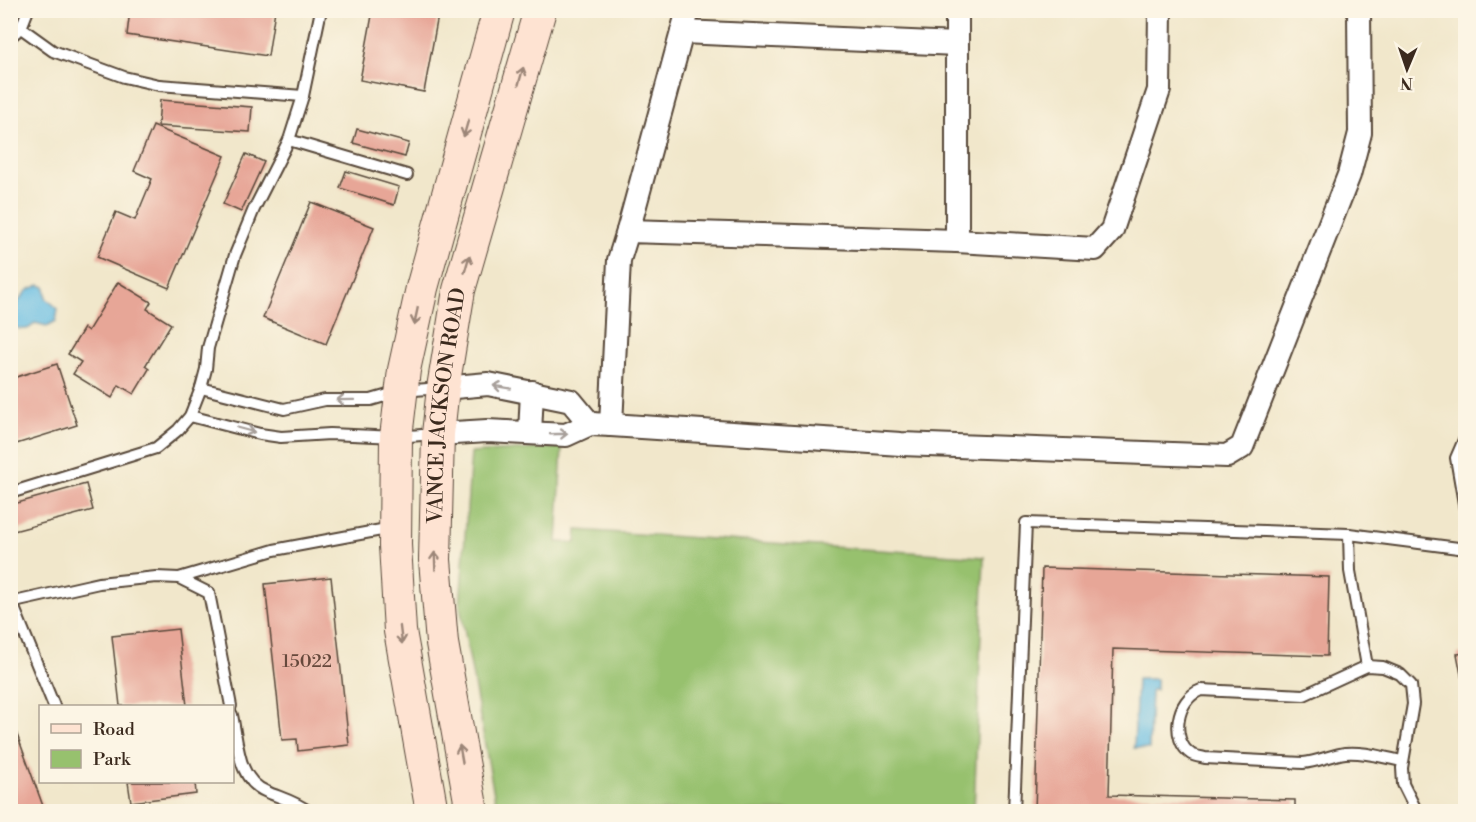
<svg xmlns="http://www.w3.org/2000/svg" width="1476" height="822" font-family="'Libre Bodoni',serif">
<rect width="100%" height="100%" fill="#fcf5e5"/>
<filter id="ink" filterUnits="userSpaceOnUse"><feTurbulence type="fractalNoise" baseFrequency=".0167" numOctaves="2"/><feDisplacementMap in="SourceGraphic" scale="12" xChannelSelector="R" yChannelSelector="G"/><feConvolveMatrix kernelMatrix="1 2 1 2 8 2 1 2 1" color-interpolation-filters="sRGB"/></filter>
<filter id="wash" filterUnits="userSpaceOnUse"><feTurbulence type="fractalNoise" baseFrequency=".008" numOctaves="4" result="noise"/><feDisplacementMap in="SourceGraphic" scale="24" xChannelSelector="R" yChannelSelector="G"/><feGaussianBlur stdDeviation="1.35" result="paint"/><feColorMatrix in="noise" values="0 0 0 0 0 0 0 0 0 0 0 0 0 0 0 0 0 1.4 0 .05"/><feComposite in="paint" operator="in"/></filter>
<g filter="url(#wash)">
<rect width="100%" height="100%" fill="#f1e7cb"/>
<!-- green -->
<path fill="#97c16e" stroke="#697646" stroke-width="1.5" d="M562,447l-5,95 19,1 1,-13 407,27 -10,254h-477l-37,-205 11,-153z"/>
<!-- water -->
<g fill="#66bde3" stroke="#507480" stroke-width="1.5">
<path d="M40,285l5,2 1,11 12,11 -2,12 -9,5 -12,-3c-6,7 -11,8 -20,4 -5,-12 2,-27 12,-36 3,-3 9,-4 13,-6z"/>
<path d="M1137,679h19v11h-5l-2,59 -15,-1z"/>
</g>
<g id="blocks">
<!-- building -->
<g fill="#e7a697">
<path d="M130,10h145l-7,46 -141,-21z"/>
<path d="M373,10h66l-15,82 -64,-12z"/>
<path d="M160,100l92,7 -2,25 -92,-6z"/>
<path d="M153,126l72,30 -56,132 -72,-31 19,-45 19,8 17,-41 -18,-8z"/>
<path d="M357,129l52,14 -4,14 -52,-14z"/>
<path d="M246,154l18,8 -23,50 -18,-8z"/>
<path d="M346,171l53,16 -5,18 -54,-17z"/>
<path d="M311,202l63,25 -48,117 -63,-26z"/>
<path d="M118,282l33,20 -4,7 24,15 -26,42 4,3 -15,25 -15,-9 -7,13 -39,-24 8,-12 -13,-8 16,-26 4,3z"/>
<path d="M57,364l20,61 -67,21v-67z"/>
<path d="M86,484l7,26 -83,22v-27z"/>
<path d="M1042,568l287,9 -2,79 -214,-7 -4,146 186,5v12h-260z"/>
<path d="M331,577l18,168 -51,6 -1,-12 -15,1 -17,-156z"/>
<path d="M178,629l9,77h-67l-8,-70z"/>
<path d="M1466,653v37h-2l-7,-36z"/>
<path d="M11,718l32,88 -16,6h-17z"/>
<path d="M128,782h67l1,12 -65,8z"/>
</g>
</g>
</g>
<g filter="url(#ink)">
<use href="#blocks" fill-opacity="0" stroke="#564638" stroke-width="1.5"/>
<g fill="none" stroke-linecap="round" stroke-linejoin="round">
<!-- service casing -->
<g stroke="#564638" stroke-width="14">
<g id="service">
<path d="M21,28l32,23 71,26 35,8 144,11"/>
<path d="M10,37l11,-9 7,-18"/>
<path d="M289,140l118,35"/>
<path d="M201,388l83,21 41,-9h46l31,-9 38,-3"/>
<path d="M190,416l70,18 21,3 49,-3 66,3 39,-3"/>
<path d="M1466,435l-10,23 10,57"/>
<path d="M10,493l146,-45 22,-18 12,-14 11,-28 5,-19 2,-21 27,-93 19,-46 35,-69 14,-44 18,-86"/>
<path d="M1349,534l1,37 17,95"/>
<path d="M179,578l95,-28 118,-22"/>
<path d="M10,603l89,-20 57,-6 23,1 30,15 22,113"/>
<path d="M12,603l42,103"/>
<path d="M232,715c6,27 5,65 35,77 14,6 30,10 42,20"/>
<path d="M1403,761c-18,-3 -39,-10 -58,-8 -14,2 -28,9 -42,10l-98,-5c-4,-1 -11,-2 -14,-4 -21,-14 -15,-55 10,-64l103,5 63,-29 16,1 17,7 11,11 2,19 -11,64 1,16 14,28"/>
<path d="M1014,812l12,-289 323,11 117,15"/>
</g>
</g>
<!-- minor casing -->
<g stroke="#564638" stroke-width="26">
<g id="minor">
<path d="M957,10v231"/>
<path d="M1160,10l-1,80 -47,140 -17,19 -138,-8 -329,-10 -9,29 -8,165 290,19 326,12 15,-9 107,-272 11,-42 -1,-123"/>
<path d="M682,32l275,12"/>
<path d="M628,231l60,-221"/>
<path d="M443,388l45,-4 74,15 9,2 19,23"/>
<path d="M530,433l2,-41"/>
<path d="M438,434l49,-3 79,4 24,-11 21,1"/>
</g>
</g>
<!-- secondary casing -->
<g stroke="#564638" stroke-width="34">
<g id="secondary">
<path d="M432,812l-32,-181 -5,-86 1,-108 8,-67 18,-82 77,-278"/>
<path id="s1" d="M472,812l-30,-169 -7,-83 3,-126 5,-46 16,-98 81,-280"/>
</g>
</g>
<!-- service -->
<use href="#service" stroke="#fff" stroke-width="10"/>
<!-- minor -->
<use href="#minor" stroke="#fff" stroke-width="22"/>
<!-- secondary -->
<use href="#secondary" stroke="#fee3d2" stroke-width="32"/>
</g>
<!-- one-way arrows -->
<defs><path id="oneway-shaft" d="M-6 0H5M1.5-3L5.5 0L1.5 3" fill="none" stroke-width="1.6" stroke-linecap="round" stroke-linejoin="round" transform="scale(1.5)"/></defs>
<g stroke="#9c8678">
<use href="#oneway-shaft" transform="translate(521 76) rotate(-74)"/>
<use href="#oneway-shaft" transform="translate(466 128) rotate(106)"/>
<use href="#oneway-shaft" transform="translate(467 264) rotate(-74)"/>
<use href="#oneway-shaft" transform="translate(416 316) rotate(102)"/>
<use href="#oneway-shaft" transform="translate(435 561) rotate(-92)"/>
<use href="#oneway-shaft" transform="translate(401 635) rotate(83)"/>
<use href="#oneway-shaft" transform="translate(461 754) rotate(-100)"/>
</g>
<g stroke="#a79f9a">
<use href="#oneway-shaft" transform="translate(502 387) rotate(-170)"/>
<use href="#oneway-shaft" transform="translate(345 400) rotate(179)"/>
<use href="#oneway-shaft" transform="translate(246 430) rotate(15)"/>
<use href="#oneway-shaft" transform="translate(559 434) rotate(-2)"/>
</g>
</g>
<g text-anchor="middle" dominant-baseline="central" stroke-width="5" stroke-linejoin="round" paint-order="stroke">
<!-- number labels -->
<g font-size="18" fill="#66493c">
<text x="307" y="661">15022</text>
</g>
<!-- street labels -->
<g font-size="21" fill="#3b2a1e" stroke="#fcf5e5">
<text stroke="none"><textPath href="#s1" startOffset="410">VANCE JACKSON ROAD</textPath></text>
</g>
</g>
<!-- margin -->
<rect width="1476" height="822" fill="none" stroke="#fcf5e5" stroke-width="36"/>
<!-- legend -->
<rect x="39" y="705" width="195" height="78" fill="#fcf5e5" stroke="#afa495" stroke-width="1.5"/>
<rect x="51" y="724" width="30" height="9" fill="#fee3d2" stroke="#afa495" stroke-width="1.5"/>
<text x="93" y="735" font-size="18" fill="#3b2a1e">Road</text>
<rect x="51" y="750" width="30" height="18" fill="#97c16e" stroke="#afa495" stroke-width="1.5"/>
<text x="93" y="765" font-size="18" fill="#3b2a1e">Park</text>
<!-- north arrow -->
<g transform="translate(1407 69) rotate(182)" stroke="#fcf5e5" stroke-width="4.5" paint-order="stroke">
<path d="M0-4.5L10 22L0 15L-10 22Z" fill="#3b2a1e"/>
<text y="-9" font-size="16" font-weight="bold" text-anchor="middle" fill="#3b2a1e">N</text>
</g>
</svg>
